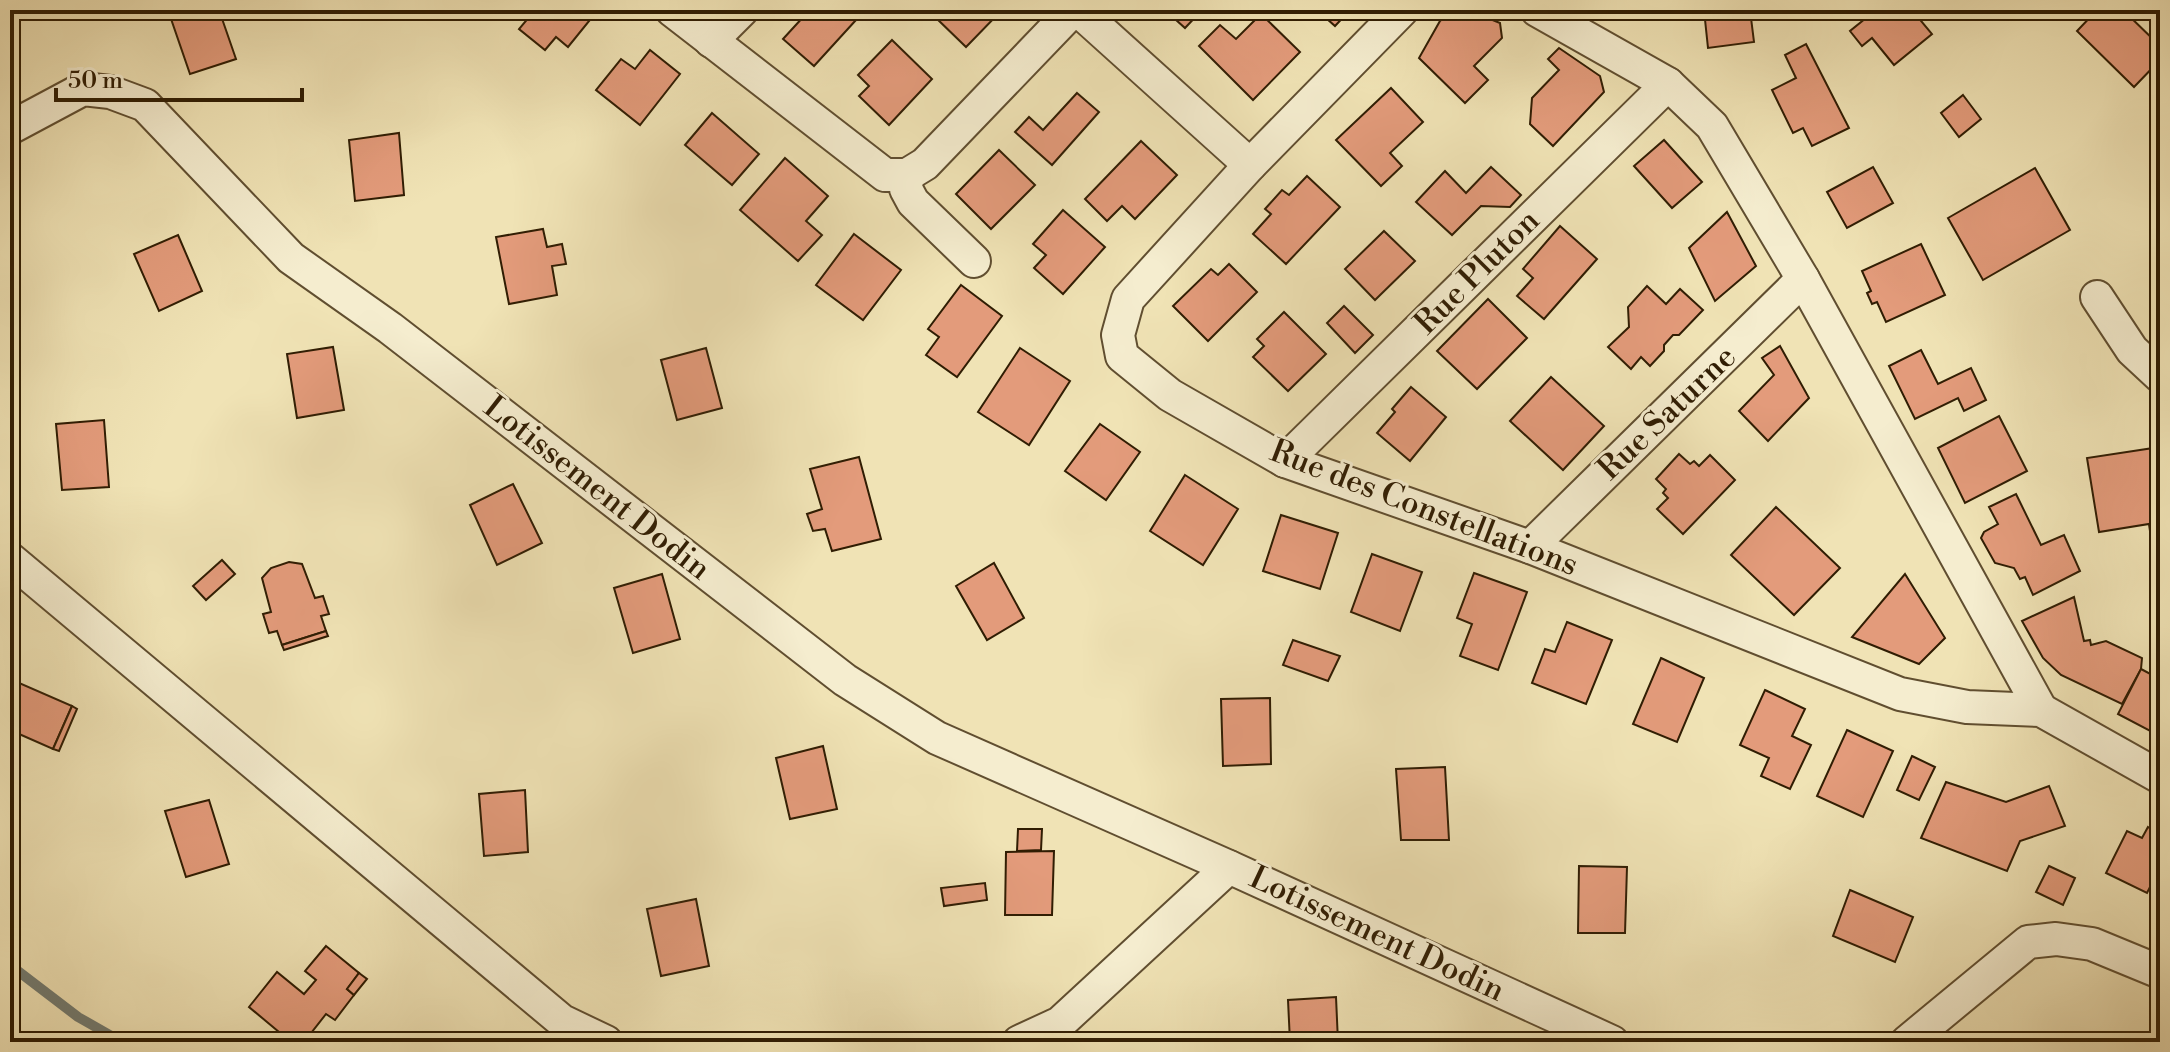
<svg xmlns="http://www.w3.org/2000/svg" width="2170" height="1052" font-family="'Libre Bodoni',serif">
<rect width="100%" height="100%" fill="#f0e3b5"/>
<filter id="stains"><feTurbulence type="fractalNoise" baseFrequency=".0025" numOctaves="4"/><feColorMatrix values="0 0 0 0 .2 0 0 0 0 .09 0 0 0 0 .02 0 0 0 .5 -.17"/></filter>
<radialGradient id="worn" r=".72"><stop offset=".6" stop-color="#630" stop-opacity="0"/><stop offset="1" stop-color="#630" stop-opacity=".3"/></radialGradient>
<g fill="none" stroke-linecap="round" stroke-linejoin="round">
<!-- stream -->
<path stroke="#747c71" stroke-width="10" d="M10,965l68,52 44,25"/>
</g>
<!-- building -->
<g fill="#e39b7b" stroke="#301d03" stroke-width="2">
<path d="M176,10h43l17,49 -46,15 -21,-61z"/>
<path d="M535,10h63l-30,37 -12,-10 -11,13 -26,-21z"/>
<path d="M799,10h46l11,10 -42,46 -31,-27 22,-24z"/>
<path d="M933,10h69l-36,37 -35,-34z"/>
<path d="M1165,10h37l-17,18z"/>
<path d="M1317,10h33l-15,16z"/>
<path d="M1453,10h15l32,13 2,15 -28,28 14,14 -23,23 -46,-45 21,-37z"/>
<path d="M1704,10h46l4,32 -46,6z"/>
<path d="M1876,10h36l20,24 -38,31 -22,-27 -10,8 -12,-15z"/>
<path d="M2097,10h26l37,36v14l-26,27 -57,-56z"/>
<path d="M1261,14l39,38 -47,48 -54,-54 21,-21 16,14z"/>
<path d="M892,40l40,39 -43,46 -30,-29 10,-10 -11,-11z"/>
<path d="M1806,44l43,84 -37,18 -9,-18 -10,5 -21,-43 24,-12 -11,-23z"/>
<path d="M1559,48l41,28 4,16 -51,54 -23,-22 2,-26 27,-28 -11,-11z"/>
<path d="M650,50l30,24 -40,51 -44,-35 25,-31 14,10z"/>
<path d="M1391,88l32,34 -33,31 12,13 -21,20 -45,-46z"/>
<path d="M1077,93l22,19 -47,53 -37,-33 14,-15 14,13z"/>
<path d="M1963,95l18,24 -22,18 -18,-24z"/>
<path d="M712,113l47,41 -27,31 -47,-40z"/>
<path d="M399,133l5,62 -49,6 -6,-61z"/>
<path d="M1664,140l38,42 -30,26 -38,-42z"/>
<path d="M1141,141l36,34 -42,44 -13,-13 -15,15 -22,-22z"/>
<path d="M999,150l36,35 -44,44 -35,-35z"/>
<path d="M785,158l43,38 -22,25 16,14 -24,26 -58,-51z"/>
<path d="M1491,167l30,28 -11,12 -29,-1 -29,29 -36,-33 29,-31 21,22z"/>
<path d="M1873,167l20,36 -46,25 -20,-36z"/>
<path d="M2035,168l35,62 -87,50 -35,-62z"/>
<path d="M1307,176l33,31 -54,57 -33,-30 18,-20 -6,-5 17,-19 7,5z"/>
<path d="M1063,210l42,37 -42,47 -29,-26 12,-13 -13,-11z"/>
<path d="M1727,212l29,54 -41,35 -26,-53z"/>
<path d="M1560,226l37,33 -53,60 -27,-23 16,-18 -10,-9z"/>
<path d="M543,229l4,18 15,-3 4,20 -14,2 5,29 -48,9 -13,-67z"/>
<path d="M1384,231l31,30 -40,39 -30,-31z"/>
<path d="M854,234l47,36 -38,50 -47,-35z"/>
<path d="M178,235l24,56 -43,20 -25,-57z"/>
<path d="M1921,244l24,51 -59,27 -9,-20 -5,2 -5,-11 4,-2 -9,-20z"/>
<path d="M1229,264l28,28 -49,49 -35,-35 38,-37 7,6z"/>
<path d="M961,285l41,31 -45,61 -31,-22 13,-18 -11,-8z"/>
<path d="M1647,286l19,18 14,-15 23,21 -24,25h-6l-9,10v6l-14,15 -9,-9 -10,12 -23,-22 21,-20 -1,-20z"/>
<path d="M1488,299l39,39 -50,51 -40,-38z"/>
<path d="M1344,306l29,29 -18,18 -28,-30z"/>
<path d="M1284,312l42,42 -38,37 -35,-34 11,-11 -7,-7z"/>
<path d="M1780,346l29,52 -41,43 -29,-30 35,-36 -12,-17z"/>
<path d="M333,347l11,63 -47,8 -10,-64z"/>
<path d="M706,348l16,60 -45,12 -16,-60z"/>
<path d="M1020,348l50,33 -41,64 -51,-33z"/>
<path d="M1921,350l17,34 33,-16 15,32 -22,11 -6,-13 -43,21 -26,-53z"/>
<path d="M1551,377l53,49 -41,44 -53,-49z"/>
<path d="M1411,387l35,30 -36,44 -33,-28 18,-21 -3,-3z"/>
<path d="M1999,416l28,55 -62,32 -27,-55z"/>
<path d="M104,420l5,67 -47,3 -6,-66z"/>
<path d="M1100,424l40,28 -34,48 -41,-29z"/>
<path d="M2160,447v104l-7,1 -4,-28 -50,8 -12,-74z"/>
<path d="M1679,454l11,10 4,-3 5,5 11,-11 25,25 -52,54 -26,-25 11,-11 -5,-5 3,-4 -10,-10z"/>
<path d="M859,457l22,82 -49,12 -7,-22 -12,2 -6,-17 15,-5 -12,-40z"/>
<path d="M1185,475l53,34 -35,56 -53,-34z"/>
<path d="M513,484l29,59 -45,22 -27,-60z"/>
<path d="M2016,494l25,51 23,-10 16,36 -47,24 -8,-18 -5,2 -6,-11 -19,-5 -14,-25 3,-6 14,-8 -9,-17z"/>
<path d="M1776,507l64,61 -46,47 -63,-60z"/>
<path d="M1281,515l57,18 -18,56 -57,-18z"/>
<path d="M1372,554l50,18 -22,59 -49,-19z"/>
<path d="M222,560l13,14 -29,26 -13,-14z"/>
<path d="M289,562l13,2 13,34 8,-2 6,18 -8,2 5,15 -44,14 -5,-14 -8,2 -6,-19 8,-2 -9,-34 9,-10z"/>
<path d="M994,563l30,55 -37,22 -31,-54z"/>
<path d="M1474,573l53,19 -29,78 -38,-14 12,-32 -15,-6z"/>
<path d="M662,574l18,65 -47,14 -19,-65z"/>
<path d="M1905,574l40,64 -26,26 -67,-27z"/>
<path d="M2074,597l10,44 6,-1 1,5 15,-4 36,17 -1,11 -19,35 -61,-29 -18,-17 -21,-37z"/>
<path d="M1567,622l45,18 -26,64 -54,-21 13,-34 10,3z"/>
<path d="M326,631l2,5 -44,14 -2,-5z"/>
<path d="M1293,640l47,16 -12,25 -45,-16z"/>
<path d="M1661,658l43,20 -27,64 -44,-18z"/>
<path d="M2141,669l19,10v52l-4,-2 -2,4 -36,-19z"/>
<path d="M10,682l6,2 1,-2 55,24 -19,43 -43,-19z"/>
<path d="M1765,690l40,19 -13,27 19,9 -21,44 -29,-13 8,-18 -29,-13z"/>
<path d="M1270,698l1,66 -48,2 -2,-67z"/>
<path d="M72,706l5,3 -18,42 -6,-2z"/>
<path d="M1847,730l46,21 -30,66 -46,-21z"/>
<path d="M823,746l14,63 -47,10 -14,-61z"/>
<path d="M1912,756l23,11 -16,33 -22,-10z"/>
<path d="M1445,767l4,73h-48l-5,-71z"/>
<path d="M1946,782l60,20 43,-16 16,40 -45,15 -13,30 -86,-33z"/>
<path d="M525,790l3,62 -44,4 -5,-62z"/>
<path d="M209,800l20,64 -43,13 -21,-66z"/>
<path d="M2148,827l12,7v53l-8,-4 -5,10 -41,-20 21,-42 15,7z"/>
<path d="M1018,829h24l-1,21 -24,1z"/>
<path d="M1054,851l-2,64h-47l1,-63z"/>
<path d="M1579,866l48,1 -2,66h-47z"/>
<path d="M2049,866l26,12 -12,27 -27,-13z"/>
<path d="M985,883l2,17 -43,6 -3,-18z"/>
<path d="M1850,890l63,27 -18,45 -62,-26z"/>
<path d="M696,899l13,67 -48,10 -14,-67z"/>
<path d="M326,946l33,27 -12,16 7,6 -19,25 -9,-6 -22,28h-13l-42,-35 28,-35 27,22 12,-14 -11,-9z"/>
<path d="M359,973l8,6 -13,16 -7,-6z"/>
<path d="M1336,997l2,45h-48l-2,-42z"/>
</g>
<g fill="none" stroke-linecap="round" stroke-linejoin="round">
<!-- street casing -->
<g stroke="#604e30" stroke-width="36">
<g id="street">
<path d="M672,10l213,165h22l18,-11 148,-154"/>
<path d="M1078,10l172,155"/>
<path d="M1402,10l-152,155 -122,134 -10,36 4,21 48,39 115,66 245,86 370,147 67,13 74,3 119,67"/>
<path d="M1537,10l131,74 44,42 91,153 238,431"/>
<path d="M711,41l31,-31"/>
<path d="M10,128l73,-39 27,3 35,13 146,153 99,70 455,352 92,58 292,129 383,175"/>
<path d="M907,175l-1,14 7,13 61,59"/>
<path d="M2097,297l35,53 28,26"/>
<path d="M1285,461l383,-377"/>
<path d="M1530,547l273,-268"/>
<path d="M10,559l552,462 44,21"/>
<path d="M1019,1042l41,-19 169,-156"/>
<path d="M1907,1042l121,-100 28,-3 36,5 68,28"/>
</g>
</g>
<!-- street -->
<use href="#street" stroke="#f5edcf" stroke-width="32"/>
</g>
<g text-anchor="middle" dominant-baseline="central" stroke-width="6" stroke-linejoin="round" paint-order="stroke">
<!-- street labels -->
<g font-size="32" fill="#301d03" stroke="#f5edcf">
<text transform="translate(1477 272) rotate(-45)">Rue Pluton</text>
<text transform="translate(1667 413) rotate(-44)">Rue Saturne</text>
<text transform="translate(597 488) rotate(38)">Lotissement Dodin</text>
<text transform="translate(1424 508) rotate(21)">Rue des Constellations</text>
<text transform="translate(1377 934) rotate(25)">Lotissement Dodin</text>
</g>
</g>
<!-- margin -->
<rect width="2170" height="1052" fill="none" stroke="#f0e3b5" stroke-width="40"/>
<rect x="12" y="12" width="2146" height="1028" fill="none" stroke="#301d03" stroke-width="4"/>
<rect x="20" y="20" width="2130" height="1012" fill="none" stroke="#301d03" stroke-width="2"/>
<!-- scale -->
<path d="M56 88v12h246v-12" fill="none" stroke="#301d03" stroke-width="4"/>
<text x="68" y="88" font-size="24" fill="#301d03" stroke="#f5edcf" stroke-width="6" paint-order="stroke">50 m</text>
<rect width="100%" height="100%" filter="url(#stains)"/>
<rect width="100%" height="100%" fill="url(#worn)"/>
</svg>
